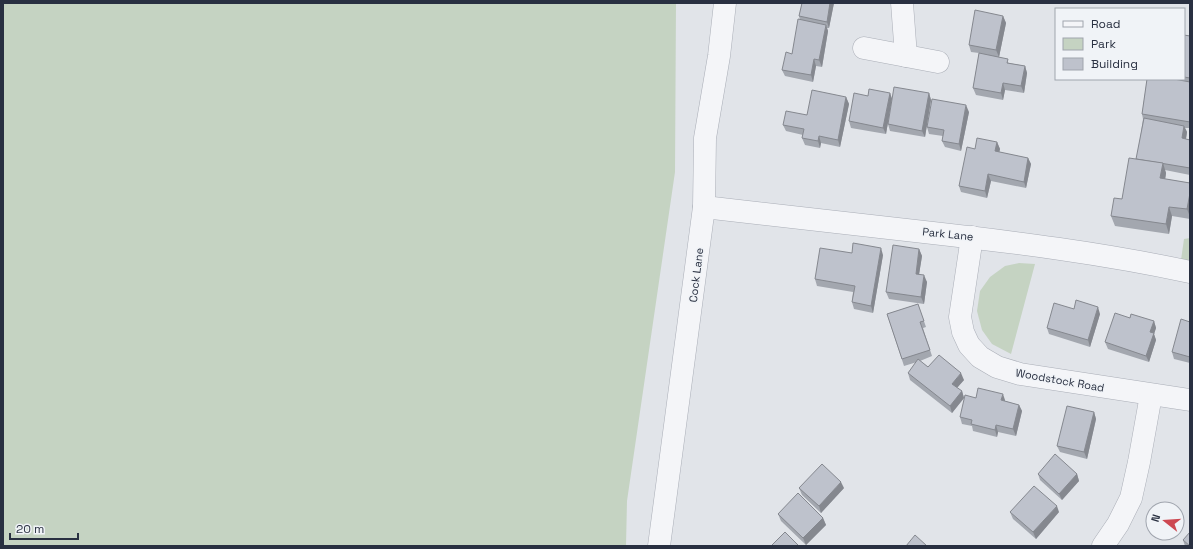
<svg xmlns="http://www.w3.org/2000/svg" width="1193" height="549" font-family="'Space Grotesk',sans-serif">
<rect width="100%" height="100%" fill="#e1e4e9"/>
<!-- green -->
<g fill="#c5d3c2">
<path d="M3,3h673l-1,169 -48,329 -1,45h-623z"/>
<path d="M1190,238v24l-9,-2 3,-21z"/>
<path d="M1019,263l16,1 -24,90 -19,-10 -10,-14 -5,-19 3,-20 10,-14 15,-11z"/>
</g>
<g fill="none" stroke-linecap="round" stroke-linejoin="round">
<!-- street casing -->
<g stroke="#aaaeb7" stroke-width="23">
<g id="street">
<path d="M902,3l4,53"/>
<path d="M864,48l74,14"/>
<path d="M704,207c73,8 146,17 220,25 89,10 178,21 266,40"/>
<path d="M972,237l-12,80 3,15 6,13 11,12 17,10 23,7 170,26"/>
<path d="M659,546l45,-339 1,-69 14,-82 6,-53"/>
<path d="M1103,546l15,-22 13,-26 8,-36 12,-67"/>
</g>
</g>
<!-- street -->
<use href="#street" stroke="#f4f5f8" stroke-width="22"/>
</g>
<!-- wall -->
<g fill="#a3a7af">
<path d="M802,3h32l-5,25h-2l1,3 -6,36 -6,-1 -3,16 -28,-6 -3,-6 10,-16 8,-34 -1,-4z"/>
<path d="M1003,16l3,7 -7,34 10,6 16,3 2,7 -3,20 -19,-3 -2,10 -27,-5 -3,-7 6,-35 -8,-1 -2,-7z"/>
<path d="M1184,35l6,1v92h-5l2,4 -1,7 4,1v35l-25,-5 1,3 -1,6 25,4v36l-18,-3 -3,18 -54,-8 -4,-10 11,-17 15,-40 6,-40 -1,-5 5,-35h37z"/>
<path d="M890,93l2,6 -6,35 -35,-6 -2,-7 19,-25z"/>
<path d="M929,93l2,7 -6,37 -35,-6 -2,-7z"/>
<path d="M846,97l3,7 -9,43 -19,-4 -1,5 -15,-3 -3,-7 1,-3 -17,-4 -3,-6 24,-10z"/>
<path d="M969,112l-8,39 -16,-4 -3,-6 1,-5 -14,-2 -2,-7z"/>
<path d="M997,142l3,7 -1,3 29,6 3,6 -5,24 -35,-7 -4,17 -26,-6 -2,-6 16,-37z"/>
<path d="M919,249l3,7 -3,18 8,8 -3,22 -35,-5 -3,-7z"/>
<path d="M852,253l31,2 -10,58 -19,-4 -2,-7 1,-10 -36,-6 -2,-7z"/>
<path d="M918,304l8,23 -3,1 9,28 -12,5 8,6 36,13 -7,8 5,3 2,7 -12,15 -42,-33 -2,-7 9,-11 -13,4 -17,-52z"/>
<path d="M1074,309l26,5 -10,33 -41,-13 -2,-6z"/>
<path d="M1130,318l24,3 2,7 -2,6 2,6 -7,22 -41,-13 -3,-7z"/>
<path d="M1190,322v41l-16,-4 -2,-7z"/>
<path d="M976,398l29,2v1l14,4 3,6 -6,25 -18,-4 -1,5 -24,-6 -1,-5 -10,-2 -2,-7z"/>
<path d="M1094,412l2,7 -9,40 -27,-7 -3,-6z"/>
<path d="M1038,474h39l2,7 -17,19 -22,-20z"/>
<path d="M799,488h45l-23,25 -19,-18z"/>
<path d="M1010,512h49l-23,27 -23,-20z"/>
<path d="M778,514l45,4 3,7 -20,20 -25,-24z"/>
<path d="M1183,540l7,6h-5z"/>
</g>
<!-- shaded-wall -->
<g fill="#85888f">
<path d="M830,3h4l-5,25 -2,-6z"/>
<path d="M1003,16l3,7 -7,34 -3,-7z"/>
<path d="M826,25l2,6 -6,36 -3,-7z"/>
<path d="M814,59l2,7 -3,16 -2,-7z"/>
<path d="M1025,66l2,7 -3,20 -3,-7z"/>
<path d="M1003,83l2,7 -2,10 -2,-7z"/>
<path d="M890,93l2,6 -6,35 -3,-6z"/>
<path d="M929,93l2,7 -6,37 -3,-6z"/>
<path d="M846,97l3,7 -9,43 -2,-7z"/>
<path d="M966,105l3,7 -8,39 -2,-7z"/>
<path d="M1184,126l3,6 -2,13 -3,-7z"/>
<path d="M819,136l2,7 -1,5 -2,-7z"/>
<path d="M997,142l3,7 -2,9 -3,-7z"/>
<path d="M1028,158l3,6 -5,24 -2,-6z"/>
<path d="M1163,163l3,10 -2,15 -4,-10z"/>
<path d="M988,174l3,7 -4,17 -2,-7z"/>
<path d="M1190,193v24l-3,-8z"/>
<path d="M1169,207l3,9 -3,18 -3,-10z"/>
<path d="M881,248l2,7 -10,58 -2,-7z"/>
<path d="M919,249l3,7 -4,25 -2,-7z"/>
<path d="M924,275l3,7 -3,22 -3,-7z"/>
<path d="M1098,307l2,7 -10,33 -2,-7z"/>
<path d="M1154,321l2,7 -2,6 2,6 -7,22 -3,-6 4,-24z"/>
<path d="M961,373l3,7 -9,10 -3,-6z"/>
<path d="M962,391l2,7 -12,15 -2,-7z"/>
<path d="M1003,394l2,6 -1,7 -3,-7z"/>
<path d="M1019,405l3,6 -6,25 -3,-7z"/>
<path d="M1094,412l2,7 -9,40 -3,-7z"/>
<path d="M996,425l2,7 -1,5 -2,-7z"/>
<path d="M1077,474l2,7 -17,19 -3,-6z"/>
<path d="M841,482l3,6 -23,25 -2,-7z"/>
<path d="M1057,506l2,6 -23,27 -3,-7z"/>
<path d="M823,518l3,7 -20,20 -3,-7z"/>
</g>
<!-- building -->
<g fill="#bec2cc" stroke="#85888f">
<path d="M802,3h28l-3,19 -28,-6z"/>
<path d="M975,10l28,6 -7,34 -27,-5z"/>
<path d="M798,19l28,6 -7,35 -5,-1 -3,16 -29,-5 4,-18 6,2z"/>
<path d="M1184,35l6,1v42l-6,-1z"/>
<path d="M979,53l29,6 -1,4 18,3 -4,20 -18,-3 -2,10 -28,-5z"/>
<path d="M1147,79h27l16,3v40l-48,-8z"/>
<path d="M894,87l35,6 -7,38 -34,-7z"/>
<path d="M869,89l21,4 -7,35 -34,-7 5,-28 14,3z"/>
<path d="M812,90l34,7 -8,43 -19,-4 -1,5 -16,-3 2,-9 -21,-4 3,-14 21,4z"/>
<path d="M932,99l34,6 -7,39 -17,-3 2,-11 -17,-3z"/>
<path d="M1144,118l40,8 -2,12 8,2v28l-54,-9z"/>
<path d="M977,138l20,4 -2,9 33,7 -4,24 -36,-8 -3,17 -26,-5 8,-39 8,2z"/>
<path d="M1129,158l34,5 -3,15 30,5v10l-3,16 -18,-2 -3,17 -55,-8 3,-18 8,1z"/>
<path d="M853,243l28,5 -10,58 -19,-4 3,-16 -40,-7 5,-31 32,5z"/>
<path d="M893,245l26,4 -3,25 8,1 -3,22 -35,-5z"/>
<path d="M1076,300l22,7 -10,33 -41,-12 7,-25 20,6z"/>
<path d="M918,304l6,17 -4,1 10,28 -28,9 -15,-45z"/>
<path d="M1115,313l15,5 1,-4 23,7 -4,11 4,1 -8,23 -41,-14z"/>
<path d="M1181,319l9,3v35l-18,-5z"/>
<path d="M939,355l22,18 -9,11 10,7 -12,15 -42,-33 10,-14 10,8z"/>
<path d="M978,388l25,6 -2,6 18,5 -6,24 -17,-4 -1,5 -24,-6 1,-4 -12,-3 5,-22 11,3z"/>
<path d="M1067,406l27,6 -10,40 -27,-6z"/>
<path d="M1055,454l22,20 -18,20 -21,-20z"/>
<path d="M822,464l19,18 -22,24 -20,-18z"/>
<path d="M1034,486l23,20 -24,26 -23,-20z"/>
<path d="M798,493l25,25 -20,20 -25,-24z"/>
<path d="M785,532l14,14h-28z"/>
<path d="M1190,532v14l-7,-6z"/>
<path d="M915,535l12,11h-21z"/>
</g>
<g text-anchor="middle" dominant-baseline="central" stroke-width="3" stroke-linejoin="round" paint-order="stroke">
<!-- street labels -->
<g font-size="11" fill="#293041" stroke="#f0f3f7">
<text transform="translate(948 234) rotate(6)">Park Lane</text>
<text transform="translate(696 275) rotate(-83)">Cock Lane</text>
<text transform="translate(1060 380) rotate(10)">Woodstock Road</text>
</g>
</g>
<!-- border -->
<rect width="1193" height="549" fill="none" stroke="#293041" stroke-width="8"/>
<!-- legend -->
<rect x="1055" y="8" width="130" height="72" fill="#f0f3f7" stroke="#a0a5ae"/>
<rect x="1063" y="21" width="20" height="6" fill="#f4f5f8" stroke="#a0a5ae"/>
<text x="1091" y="28" font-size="12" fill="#293041">Road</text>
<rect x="1063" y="38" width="20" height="12" fill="#c5d3c2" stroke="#a0a5ae"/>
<text x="1091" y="48" font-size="12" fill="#293041">Park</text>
<rect x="1063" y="58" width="20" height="12" fill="#bec2cc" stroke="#a0a5ae"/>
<text x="1091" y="68" font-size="12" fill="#293041">Building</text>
<!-- north arrow -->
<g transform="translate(1165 521) rotate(287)"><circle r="19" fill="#f0f3f7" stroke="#a0a5ae"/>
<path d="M0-3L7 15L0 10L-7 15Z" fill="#cd4851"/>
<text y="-6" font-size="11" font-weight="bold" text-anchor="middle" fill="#293041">N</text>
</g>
<!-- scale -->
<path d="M10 533v6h68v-6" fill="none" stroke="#293041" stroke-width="2"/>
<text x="16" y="533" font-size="12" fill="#293041" stroke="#f0f3f7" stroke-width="3" paint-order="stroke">20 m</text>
</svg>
